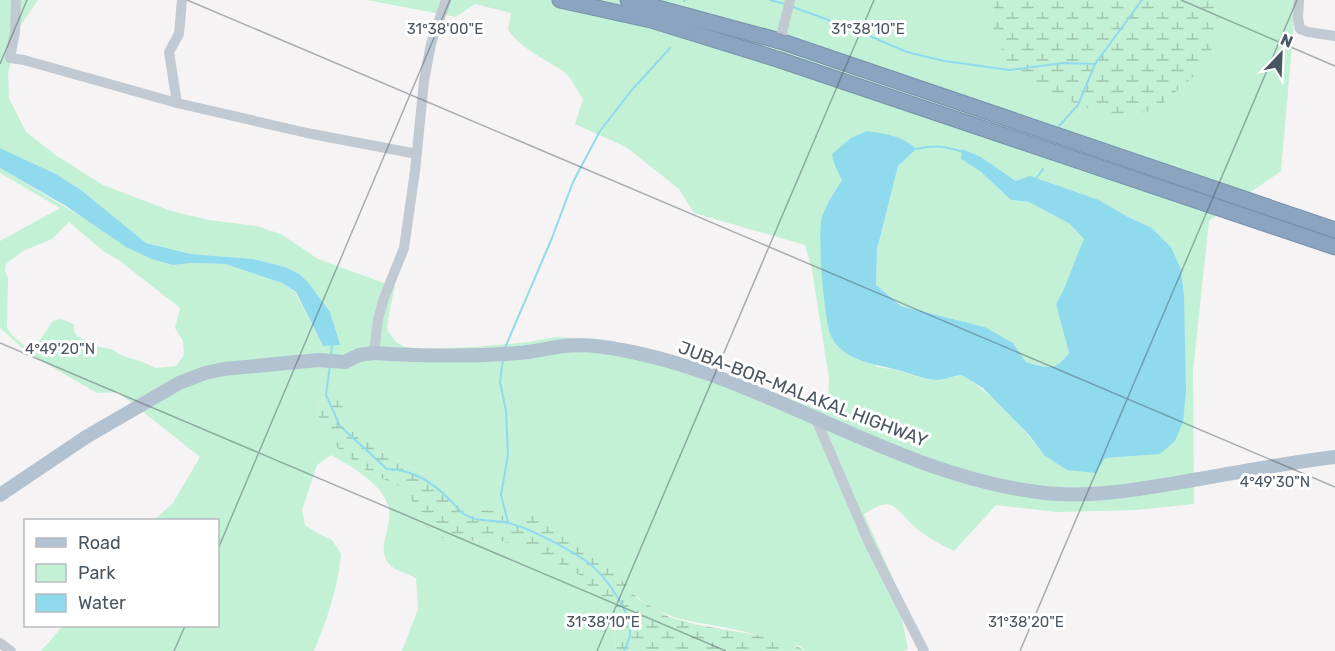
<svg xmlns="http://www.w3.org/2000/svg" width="1335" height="651" font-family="Rubik,sans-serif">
<defs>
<pattern id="wetland-marsh" width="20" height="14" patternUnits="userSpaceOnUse" patternTransform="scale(1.5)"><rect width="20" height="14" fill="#c3f1d5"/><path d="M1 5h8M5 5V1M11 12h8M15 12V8" fill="none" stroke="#a0c6b0"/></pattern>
</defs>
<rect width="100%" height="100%" fill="#f5f3f3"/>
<!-- green -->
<path fill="#c3f1d5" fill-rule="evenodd" d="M0,0h38l-19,28 -11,45 1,25 17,34 31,24 46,29 68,26 38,9 47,6 25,8 37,25 77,28 -5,21 -3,22 9,12 9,5 19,2 50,-2 55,-5 27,-5 41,2 108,28 122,45 2,-33 -17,-109 -7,-25 -111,-32 -15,-24 -53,-42 -51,-23 8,-25c-6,-8 -11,-21 -19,-27 -21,-15 -39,-20 -56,-42l3,-17 -36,-9 -19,13 -89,-17h630l-8,18 230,5 -6,-23h83l-15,171 -72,50 -16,150 1,133 -58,6 -80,2 -60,-7 -42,46c-14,-7 -28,-14 -40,-25 -21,-18 -19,-32 -50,-12l31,69 13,66 -4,2h-98l-6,-5c-24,-6 -48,-13 -72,-18 -42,-8 -68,-8 -101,-40l-93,-73 -44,-4 -13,-2 -16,-7 -21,-19 -53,-28 -33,-26 -10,-11 -26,-21 1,20 7,12 42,43 38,17 21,38 24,14 44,-1 18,4 39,16 27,15 34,41 3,35h-214l16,-42 -2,-31c-7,-4 -19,-7 -25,-12 -17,-15 2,-40 -2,-58 -7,-25 -37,-41 -58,-53l-14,10 -15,45 3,15 12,8 15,7 9,14c-3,34 -14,65 -27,97h-273l22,-25h155v-106h-64l19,-17 27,-46 -82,-65 -21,1 -69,-40 -28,-25v-87l60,-33 -60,-35v-5l97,58 76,39 19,-2 33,1 57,19 13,9 28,54 7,-34 -22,-30 -9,-8 -14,-7 -32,-8 -62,-5 -45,-11 -65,-53 -25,-16 -56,-26zM916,149l-18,17 -21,85 -1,34 25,21 84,21 28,16 13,19c21,6 29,10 43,-9l-13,-49c12,-20 18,-44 28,-65l-14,-15 -41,-22 -18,-2 -30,-28 -20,-13 39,11 17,11 13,-4 69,23 29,17 24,11 19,19 10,22 3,26v46l-55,114 -24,3 -61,-3c-24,-31 -49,-60 -83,-80l-21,5 -22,-3 -20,-7 -21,-3 -52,-61 -4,-65 1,-22 9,-23 11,-16zM69,222l34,29 17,10 60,47 -5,20 8,13 1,14 -8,11 -21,2 -12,-6 -20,-6 -12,-7 -15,-3 -19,-10 -3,-5v-7l-13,-5 -8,2 -13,19 -13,8 -16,-14 -4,-6 1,-50 -3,-7 1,-7 17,-13 29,-12z"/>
<!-- wetland -->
<g fill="url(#wetland-marsh)">
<path d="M997,0h216l6,23 -12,42 -52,45 -39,7 -38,-12 -68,-35 -21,-52z"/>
<path d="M318,397h22l5,21 9,11 33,26 53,28 21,19 16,7 57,6 26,11 49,39 29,34 31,18 29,8 88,15 20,11h-190l-3,-35 -34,-41 -27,-15 -39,-16 -18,-4 -44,1 -13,-5 -11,-9 -22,-38 -37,-17 -35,-28 -14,-27z"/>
</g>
<!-- water -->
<g fill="#90daee">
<path d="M867,131c18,3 35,4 49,18l-18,17 -21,84 -1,35 25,21 84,21 28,16 13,19c21,6 29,10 43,-9l-13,-49c12,-20 18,-44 28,-65l-14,-15 -41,-22 -18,-2 -30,-28 -20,-13 1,-10 19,8 35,24 14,-5 69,24 29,17 24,11 19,19 10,22 3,26 2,97 -3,30 -8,19 -15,13 -55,4 -9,15 -29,-3 -23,-15 -15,-20 -46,-47 -22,-13c-7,1 -15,4 -22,5 -14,0 -27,-6 -41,-10 -23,-6 -55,-9 -67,-34 -7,-15 -14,-103 -9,-119 5,-14 12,-25 20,-37l-7,-14 -3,-12 19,-16z"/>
<path d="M0,148l56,26 25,16 65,53 45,11 62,5 32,8 14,7 9,8 22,30 10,33 -17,1 -27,-54 -14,-9 -57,-19 -33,-1 -19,2 -21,-6 -26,-12 -60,-41 -66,-38z"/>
</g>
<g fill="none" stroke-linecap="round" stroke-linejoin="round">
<!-- stream -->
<g stroke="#90daee" stroke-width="2">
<path d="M770,0l15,4"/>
<path d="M684,1l1,-1"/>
<path d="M793,7l65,24 49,21 37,9 66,9 53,-7 32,1"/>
<path d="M1059,126l19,-21 17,-41 47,-64"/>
<path d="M916,149c18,-4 29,-3 47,3"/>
<path d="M1035,180l8,-11"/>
<path d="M504,350l48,-112 21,-56 27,-51 31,-40 39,-43"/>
<path d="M331,357l1,-12"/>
<path d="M503,358l-3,24 6,29 2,44 -7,40 7,27"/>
<path d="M330,365l-4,30 14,31 47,43c28,1 45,13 64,32 4,4 8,10 13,13 13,9 29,5 44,9 20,4 65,28 82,41 16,13 42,49 40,70 0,5 -4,12 -6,17"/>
</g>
<!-- highway casing -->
<g stroke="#7690ad" stroke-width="17">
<g id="highway">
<path d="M560,0l91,20 126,39 558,188"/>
<path d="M628,0l152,41 555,189"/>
</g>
</g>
<!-- minor -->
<g stroke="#c1cad2" stroke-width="10">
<path d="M16,0l-1,32 -5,26 14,2 153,43"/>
<path d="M182,0l-3,34 -10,18 8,51 130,30 110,21"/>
<path d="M1299,0l-1,18 2,11 8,3 27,4"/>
<path d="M780,41l10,-41"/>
<path d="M374,353l4,-34 6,-21 20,-50 11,-77 9,-90 7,-37 15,-44"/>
<path d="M816,419l53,124 55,108"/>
<path d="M0,643l11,8"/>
</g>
<!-- major -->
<path stroke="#b3c2d1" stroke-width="14" d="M0,495l86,-58 93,-54 26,-10 19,-4 94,-9 27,2 14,-7 15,-2c48,3 97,4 144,0 15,-1 30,-5 45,-7 19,-2 40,0 59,4 147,27 272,126 423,143 48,5 95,-4 143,-12 49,-9 98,-18 147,-24"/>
<!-- highway -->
<use href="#highway" stroke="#8ba5c1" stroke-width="15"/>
</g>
<!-- ticks -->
<path fill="none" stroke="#4a5661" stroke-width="1.5" stroke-opacity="0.45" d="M187,0l1148,487M1181,0l154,66M0,64l27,-64M0,343l726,308M218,549l232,-549M174,651l11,-25M597,651l277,-651M1020,651l277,-651"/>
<g text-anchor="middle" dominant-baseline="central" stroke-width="6" stroke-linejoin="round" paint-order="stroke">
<!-- street labels -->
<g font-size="18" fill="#4a5661" stroke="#fff">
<text transform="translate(803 394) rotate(21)">JUBA-BOR-MALAKAL HIGHWAY</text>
</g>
</g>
<g font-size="15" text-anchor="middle" fill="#4a5661" stroke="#fff" stroke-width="6" stroke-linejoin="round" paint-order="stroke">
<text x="445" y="34">31°38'00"E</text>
<text x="868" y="34">31°38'10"E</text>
<text x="60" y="354">4°49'20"N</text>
<text x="1275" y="487">4°49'30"N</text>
<text x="603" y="627">31°38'10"E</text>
<text x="1026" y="627">31°38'20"E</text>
</g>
<!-- legend -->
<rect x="24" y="519" width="195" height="108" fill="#ffffff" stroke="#b7bbc0" stroke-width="1.5"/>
<rect x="36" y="538" width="30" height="9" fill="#b3c2d1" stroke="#b7bbc0" stroke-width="1.5"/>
<text x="78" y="549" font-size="18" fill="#4a5661">Road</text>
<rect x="36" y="564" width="30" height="18" fill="#c3f1d5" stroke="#b7bbc0" stroke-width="1.5"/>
<text x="78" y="579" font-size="18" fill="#4a5661">Park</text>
<rect x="36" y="594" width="30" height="18" fill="#90daee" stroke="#b7bbc0" stroke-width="1.5"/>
<text x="78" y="609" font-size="18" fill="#4a5661">Water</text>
<!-- north arrow -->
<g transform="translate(1281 54) rotate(23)" stroke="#ffffff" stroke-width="4.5" paint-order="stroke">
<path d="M0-4.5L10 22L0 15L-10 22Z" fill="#4a5661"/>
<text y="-9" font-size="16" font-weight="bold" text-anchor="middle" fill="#4a5661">N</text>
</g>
</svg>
